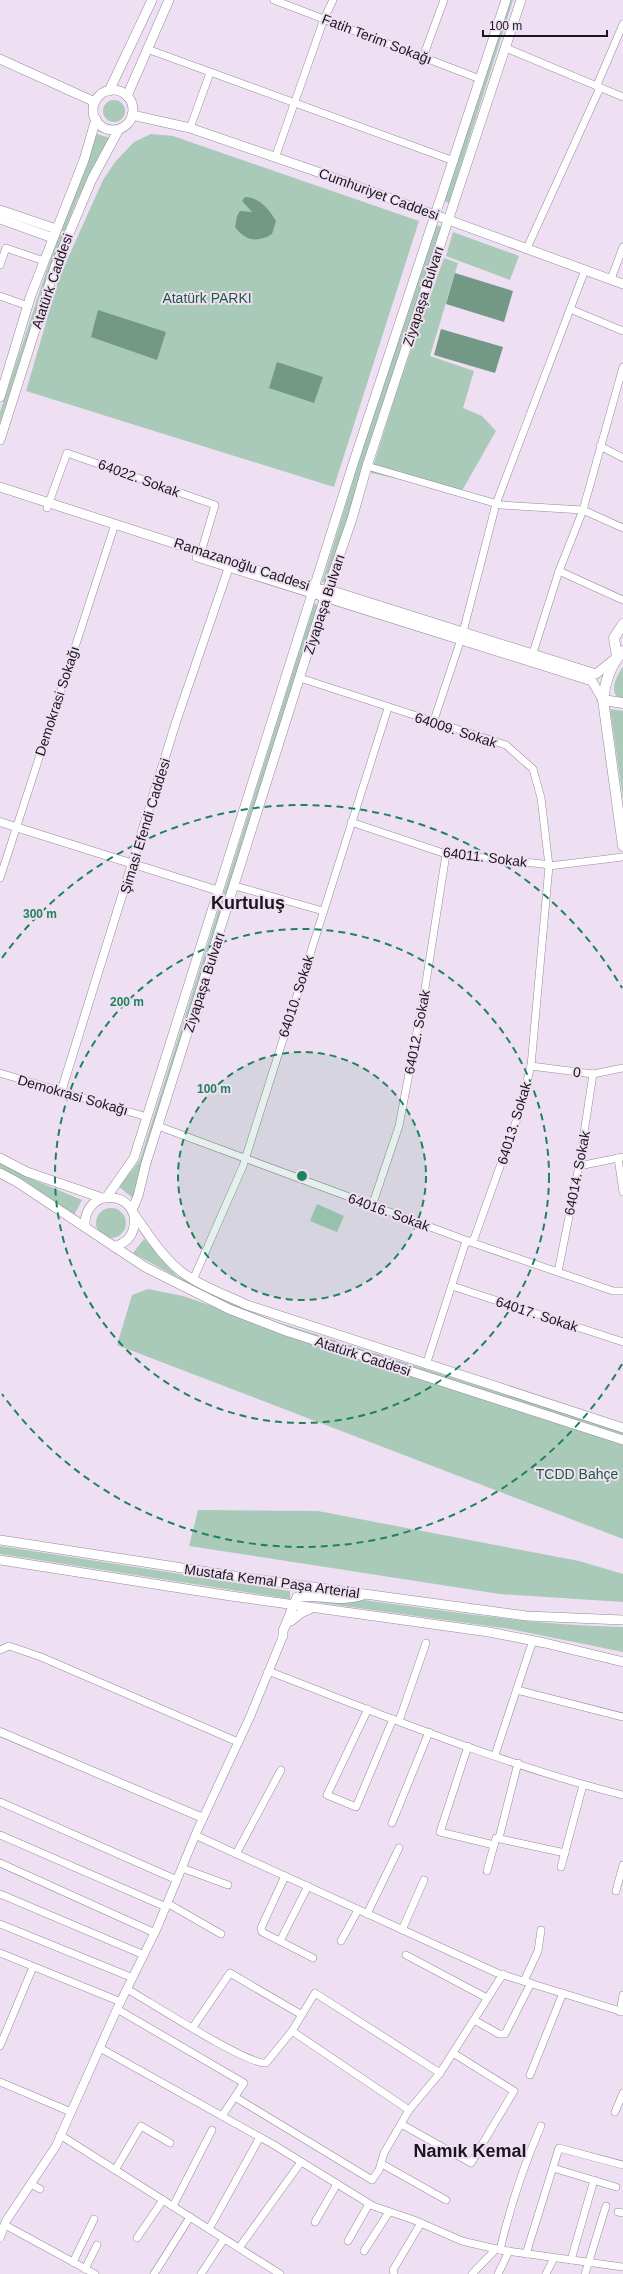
<svg xmlns="http://www.w3.org/2000/svg" width="623" height="2274" font-family="Arial,sans-serif">
<rect width="100%" height="100%" fill="#eee0f2"/>
<!-- green -->
<g fill="#a9cab9">
<path d="M507,0h6l-64,203 -5,-2z"/>
<circle cx="114" cy="111" r="11"/>
<path d="M97,134l13,4 -33,62 -29,73 -48,150v-11l46,-140z"/>
<path d="M151,134l22,2 246,85 -85,266 -308,-96 33,-113 44,-98 12,-18 19,-20z"/>
<path d="M436,225l5,2 -114,356 -5,-1 53,-173z"/>
<path d="M453,232l66,24 -9,24 -64,-24z"/>
<path d="M444,258l14,5 -28,93 44,15 -11,37 19,8 14,15 -33,58 -5,3 -87,-19 29,-92z"/>
<path d="M314,604l5,1 -186,593 -14,-11 21,-27z"/>
<path d="M623,667v33c-16,-5 -7,-24 0,-33z"/>
<path d="M610,709l13,2v90l-1,-9z"/>
<path d="M0,1163l27,14 55,23 -8,15 -49,-34 -25,-13z"/>
<path d="M317,1204l27,12 -7,16 -27,-11z"/>
<circle cx="111" cy="1223" r="15"/>
<path d="M144,1239l33,37 42,22 58,24 346,110v3l-346,-111 -59,-24 -85,-47z"/>
<path d="M148,1289l35,7 46,16 57,24 337,107v96l-506,-194 15,-50z"/>
<path d="M198,1510l120,1 261,50 44,13v28l-123,-8 -311,-48z"/>
<path d="M0,1546l290,45v8l-290,-45z"/>
<path d="M309,1597l36,5 19,-2c87,12 172,25 259,27v25l-113,-23 -202,-28z"/>
</g>
<!-- water -->
<g fill="#749886">
<path d="M245,197c14,0 24,12 31,24l-4,13c-14,9 -27,7 -37,-7l2,-11 3,-5 12,1 -10,-11z"/>
<path d="M455,273l58,18 -9,31 -58,-18z"/>
<path d="M98,310l68,22 -9,28 -66,-23z"/>
<path d="M441,329l62,18 -8,26 -61,-18z"/>
<path d="M277,362l46,15 -9,26 -45,-15z"/>
</g>
<g fill="none" stroke-linecap="round" stroke-linejoin="round">
<!-- minor casing -->
<g stroke="#958999" stroke-width="8">
<g id="minor">
<path d="M274,0l206,79"/>
<path d="M506,48l117,49"/>
<path d="M147,49l307,112"/>
<path d="M423,57l21,-57"/>
<path d="M190,128l20,-55"/>
<path d="M275,158l49,-139 9,-19"/>
<path d="M527,248l72,-158 -2,-5 26,-61"/>
<path d="M0,265l6,-17 38,13"/>
<path d="M611,279l12,-32"/>
<path d="M0,296l28,10"/>
<path d="M570,309l53,22"/>
<path d="M600,446l23,12"/>
<path d="M367,466l134,39 82,5 40,18"/>
<path d="M47,508l20,-55 148,52 -15,51"/>
<path d="M559,571l64,29"/>
<path d="M531,659l28,-88 24,-61 40,-143"/>
<path d="M300,678l206,67 27,24 8,29 8,68 -18,200 -14,53 -43,120 -9,5 -39,121"/>
<path d="M433,723l29,-87 34,-132 89,-234"/>
<path d="M351,822l95,32 97,10 6,2 74,-9"/>
<path d="M0,878l115,-354"/>
<path d="M235,886l88,25"/>
<path d="M531,1066l62,8 30,-6"/>
<path d="M0,1073l147,44"/>
<path d="M158,1126l318,118 137,47h10"/>
<path d="M618,1158l5,34"/>
<path d="M579,1166l44,-9"/>
<path d="M372,1206l27,-80 25,-131 22,-141"/>
<path d="M558,1272l21,-106 14,-92"/>
<path d="M193,1280l50,-114 145,-458"/>
<path d="M452,1286l171,56"/>
<path d="M0,1650l9,-4 32,11 197,85"/>
<path d="M268,1671c115,44 235,94 355,124"/>
<path d="M517,1690l106,27"/>
<path d="M368,1709l-41,86 29,12 37,-88"/>
<path d="M399,1721l27,-78"/>
<path d="M468,1746l-28,86 54,13"/>
<path d="M495,1755l38,-115"/>
<path d="M0,1802l177,78"/>
<path d="M392,1823l37,-91"/>
<path d="M0,1835l166,72"/>
<path d="M195,1835l302,138 126,39"/>
<path d="M499,1838l19,-75"/>
<path d="M236,1854l45,-84"/>
<path d="M0,1863l155,70"/>
<path d="M561,1867l22,-82"/>
<path d="M182,1868l46,17"/>
<path d="M487,1871l9,-33 69,15"/>
<path d="M285,1876l-24,52 1,4 51,26"/>
<path d="M616,1891l7,-26"/>
<path d="M0,1894l144,61"/>
<path d="M167,1903l54,31"/>
<path d="M367,1914l32,-66"/>
<path d="M0,1924l133,54"/>
<path d="M402,1930l22,-50"/>
<path d="M280,1941l28,-55"/>
<path d="M341,1941l17,-31"/>
<path d="M0,1953l121,49"/>
<path d="M406,1955l81,43"/>
<path d="M524,1981l14,-30 3,-21"/>
<path d="M127,1989c23,13 120,76 139,74l26,-32 23,-38 125,80"/>
<path d="M117,2009l127,74 -22,33"/>
<path d="M620,2012l3,-17"/>
<path d="M474,2020l25,14h6l26,-51"/>
<path d="M193,2027l37,-54 72,42"/>
<path d="M292,2031l117,79"/>
<path d="M0,2046l33,-79"/>
<path d="M100,2048l174,97 99,61 41,14 48,21 38,9 123,17"/>
<path d="M530,2075l33,-82"/>
<path d="M0,2082l71,30"/>
<path d="M235,2097l137,83 7,-10 5,-17 25,-43 31,-37 63,-99"/>
<path d="M615,2112l8,-19"/>
<path d="M401,2124l70,39 43,-72 -61,-38"/>
<path d="M60,2135l220,139"/>
<path d="M382,2164l64,36"/>
<path d="M553,2168l63,19"/>
<path d="M115,2170l26,-44 29,17"/>
<path d="M31,2184l9,5"/>
<path d="M173,2206l39,-76"/>
<path d="M618,2212l5,1"/>
<path d="M315,2222l22,-38"/>
<path d="M5,2225l90,49"/>
<path d="M209,2229l51,-92"/>
<path d="M137,2238l26,-38"/>
<path d="M348,2241l21,-37"/>
<path d="M239,2248l62,-86"/>
<path d="M500,2250c10,-43 23,-83 41,-124"/>
<path d="M364,2251l25,-39"/>
<path d="M526,2254l33,-106 64,17"/>
<path d="M571,2260l23,-80"/>
<path d="M73,2262l21,-43"/>
<path d="M85,2269l12,-24"/>
<path d="M154,2274l36,-57"/>
<path d="M201,2274l23,-35"/>
<path d="M394,2274l-1,-4 28,-47"/>
<path d="M472,2274l24,-25"/>
<path d="M498,2274l11,-23"/>
<path d="M546,2274l8,-16"/>
<path d="M585,2274l21,-68"/>
</g>
</g>
<!-- tertiary casing -->
<g stroke="#958999" stroke-width="9">
<g id="tertiary">
<path d="M0,822l219,69"/>
<path d="M61,1092l115,-370 55,-161"/>
<path d="M0,1732l203,86"/>
<path d="M0,2237l6,-16 50,-75 61,-137 40,-81 40,-97 53,-114 33,-81"/>
</g>
</g>
<!-- secondary casing -->
<g stroke="#958999" stroke-width="10">
<g id="secondary">
<path d="M0,59l95,43"/>
<circle cx="113" cy="110" r="20"/>
<path d="M109,91l43,-91"/>
<path d="M127,96l42,-96"/>
<path d="M132,115l58,13 125,43 308,113"/>
<path d="M0,210l56,19"/>
<path d="M0,219l53,19"/>
<path d="M0,397l31,-102 53,-135 12,-41"/>
<path d="M0,440l55,-173 37,-88 27,-50"/>
<path d="M0,487l309,100 27,5 260,82 20,-16"/>
<path d="M197,557l395,124 11,19"/>
<path d="M0,1158l27,14 75,26"/>
<path d="M0,1173l17,9 128,85 84,42 57,22 337,109"/>
<path d="M106,1198l28,-40 220,-697 152,-461"/>
<path d="M132,1210l6,-14 8,-33 180,-569 26,-75 15,-53 154,-466"/>
<path d="M134,1214c14,20 29,44 49,59 19,14 43,22 64,32l376,123"/>
<path d="M85,1227c-2,-42 55,-36 49,-1 -2,12 -9,17 -20,21"/>
<path d="M0,1540l254,39 273,37 96,4"/>
<path d="M0,1560l231,36 258,36 56,11 78,19"/>
<path d="M291,1621l10,-8 11,-5"/>
<path d="M283,1636v-5l14,-34c24,-3 43,6 66,-2"/>
</g>
</g>
<!-- primary casing -->
<g stroke="#958999" stroke-width="11">
<g id="primary">
<path d="M623,651c-13,14 -18,30 -20,49l20,146"/>
<path d="M617,657l-3,-19 9,-14"/>
<path d="M603,700l20,3"/>
</g>
</g>
<!-- minor -->
<use href="#minor" stroke="#fff" stroke-width="7"/>
<!-- tertiary -->
<use href="#tertiary" stroke="#fff" stroke-width="8"/>
<!-- secondary -->
<use href="#secondary" stroke="#fff" stroke-width="9"/>
<!-- primary -->
<use href="#primary" stroke="#fff" stroke-width="10"/>
</g>
<!-- distance rings -->
<circle cx="302" cy="1176" r="124" fill="#1e835d" fill-opacity=".12"/>
<g fill="none" stroke="#1e835d" stroke-width="2" stroke-dasharray="7 5">
<circle cx="302" cy="1176" r="124"/>
<circle cx="302" cy="1176" r="247"/>
<path d="M622 1364A371 371 0 0 1 2 1394M2 958A371 371 0 0 1 622 988"/>
</g>
<g text-anchor="middle" dominant-baseline="central" stroke-width="4" stroke-linejoin="round" paint-order="stroke">
<!-- street labels -->
<g font-size="14" fill="#1b161c" stroke="#eee0f2">
<text transform="translate(377 39) rotate(21)">Fatih Terim Sokağı</text>
<text transform="translate(379 194) rotate(20)">Cumhuriyet Caddesi</text>
<text transform="translate(52 281) rotate(-71)">Atatürk Caddesi</text>
<text transform="translate(423 296) rotate(-72)">Ziyapaşa Bulvarı</text>
<text transform="translate(139 478) rotate(20)">64022. Sokak</text>
<text transform="translate(242 564) rotate(18)">Ramazanoğlu Caddesi</text>
<text transform="translate(324 604) rotate(-72)">Ziyapaşa Bulvarı</text>
<text transform="translate(57 701) rotate(-72)">Demokrasi Sokağı</text>
<text transform="translate(456 730) rotate(18)">64009. Sokak</text>
<text transform="translate(145 826) rotate(-73)">Şimasi Efendi Caddesi</text>
<text transform="translate(485 857) rotate(7)">64011. Sokak</text>
<text transform="translate(204 982) rotate(-72)">Ziyapaşa Bulvarı</text>
<text transform="translate(296 996) rotate(-72)">64010. Sokak</text>
<text transform="translate(417 1032) rotate(-79)">64012. Sokak</text>
<text transform="translate(577 1072) rotate(7)">0</text>
<text transform="translate(73 1095) rotate(16)">Demokrasi Sokağı</text>
<text transform="translate(514 1123) rotate(-73)">64013. Sokak</text>
<text transform="translate(577 1173) rotate(-79)">64014. Sokak</text>
<text transform="translate(389 1212) rotate(20)">64016. Sokak</text>
<text transform="translate(537 1314) rotate(18)">64017. Sokak</text>
<text transform="translate(363 1356) rotate(18)">Atatürk Caddesi</text>
<text transform="translate(272 1581) rotate(8)">Mustafa Kemal Paşa Arterial</text>
</g>
<!-- park labels -->
<g font-size="14" fill="#1c5b42" stroke="#eee0f2">
<text x="207" y="298">Atatürk PARKI</text>
<text x="577" y="1474">TCDD Bahçe</text>
</g>
<!-- district labels -->
<g font-size="18" font-weight="bold" fill="#1b161c" stroke="#eee0f2">
<text x="248" y="903">Kurtuluş</text>
<text x="470" y="2151">Namık Kemal</text>
</g>
</g>
<circle cx="302" cy="1176" r="6" fill="#1e835d" stroke="#eee0f2" stroke-width="2"/>
<g font-size="12" text-anchor="middle" font-weight="bold" fill="#1e835d" stroke="#eee0f2" stroke-width="4" stroke-linejoin="round" paint-order="stroke">
<text x="40" y="918">300 m</text>
<text x="127" y="1006">200 m</text>
<text x="214" y="1093">100 m</text>
</g>
<!-- scale -->
<path d="M483 30v6h124v-6" fill="none" stroke="#1b161c" stroke-width="2"/>
<text x="489" y="30" font-size="12" fill="#1b161c" stroke="#eee0f2" stroke-width="3" paint-order="stroke">100 m</text>
</svg>
